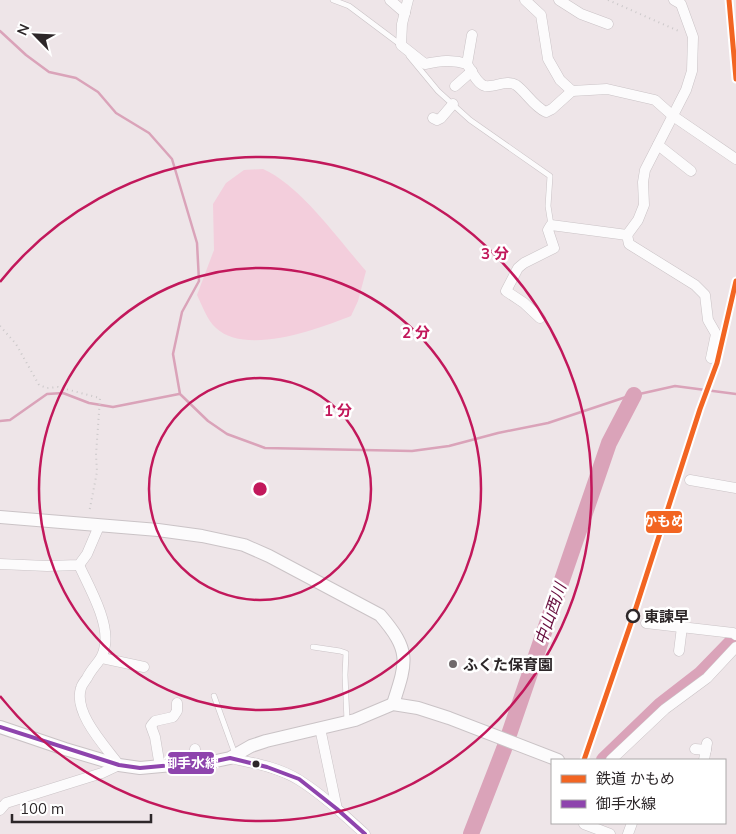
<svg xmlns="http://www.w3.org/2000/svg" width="736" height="834" font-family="Mulish,'Noto Sans JP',sans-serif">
<rect width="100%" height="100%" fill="#eee5e8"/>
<!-- green -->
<path fill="#f3cedc" d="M263,169c38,17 75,70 103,102l-8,30 -7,15c-33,13 -105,40 -135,12 -9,-8 -14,-23 -19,-33l17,-45 -1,-46 13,-21 18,-13z"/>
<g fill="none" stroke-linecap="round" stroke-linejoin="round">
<!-- stream -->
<g stroke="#daa3b9" stroke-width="2.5">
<path d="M0,31l26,24 23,17 27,6 22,14 18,21 33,20 23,26 25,84 2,38 -17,31 -9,42 7,40 28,27 19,13 38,14 147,3 37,-5 49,-13 50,-10 78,-26 49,-11 61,8"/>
<path d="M0,421l10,-1 37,-26 16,-1 26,10 24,4 66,-13"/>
</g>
<!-- river -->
<g stroke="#daa3b9" stroke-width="16">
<path d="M604,760l57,-55 40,-31 35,-36"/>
<path d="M471,834l33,-85 105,-306 25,-48"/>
</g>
<!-- service casing -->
<g stroke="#cac3c6" stroke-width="6">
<g id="service">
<path d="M333,0l16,6 52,39"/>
<path d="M409,56l29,35 32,29 80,56 -2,30 3,19"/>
<path d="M313,647l27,4 6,2 -1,22 2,46"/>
<path d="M214,696l21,58"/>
</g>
</g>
<!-- minor casing -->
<g stroke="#cac3c6" stroke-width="11">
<g id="minor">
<path d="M390,0l15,13"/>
<path d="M408,0l-6,24 -1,21 24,19c15,-3 27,-5 42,0"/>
<path d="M525,0l16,15 7,44 12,21 12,11 35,-2 48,11 18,16 63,43"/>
<path d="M559,0l22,14 27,10"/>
<path d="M472,35l-5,29c4,6 10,20 18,22 9,2 22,-7 31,-1 11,8 17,21 30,27l6,-3 20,-18"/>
<path d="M455,86l17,-15"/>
<path d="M433,118l4,2 4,-2 12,-14"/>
<path d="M658,145l33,26"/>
<path d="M627,235l2,9 66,41 10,10 3,25 8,14 -5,24"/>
<path d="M540,318l-16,-15 -18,-12 12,-23 6,-5 30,-15 -6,-18 3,-5 76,10 11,-15 6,-15 -1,-23 2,-12 41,-80 6,-19 1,-34 -12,-33 -7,-4"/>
<path d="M690,480l46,8"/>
<path d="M0,564l47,2 32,-1 8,-11 12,-28"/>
<path d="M646,623l87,10 3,2"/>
<path d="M679,651l3,-24"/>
<path d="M102,658l42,9"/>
<path d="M320,728l17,81"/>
<path d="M195,749v14"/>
<path d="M695,749l11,1"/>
<path d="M230,758c23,5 49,9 69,22 24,15 45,35 66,54"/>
<path d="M611,760l54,-51 42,-31 29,-31"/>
<path d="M704,760l3,-17"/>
<path d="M160,767l-5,-30 -4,-11 4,-5 18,-4 4,-6v-8"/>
<path d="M0,810l6,-7 96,-30 17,-8c-14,-19 -46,-52 -38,-77 1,-4 4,-7 6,-10 7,-14 16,-17 18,-33 4,-24 -16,-58 -26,-80"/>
<path d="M584,824l26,10"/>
<path d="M628,834l4,-11"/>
</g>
</g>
<!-- tertiary casing -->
<g stroke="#cac3c6" stroke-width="14">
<g id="tertiary">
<path d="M0,517l158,13 44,6 42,9 25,11 111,59c31,36 27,46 13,89"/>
<path d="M0,727l65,22 54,16 21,3 76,-7 14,-3 21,-12 15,-5 89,-21 38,-16 25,4 31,10 109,42"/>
</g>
</g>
<!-- path -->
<g stroke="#cbc8c9" stroke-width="2" stroke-dasharray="1 4" stroke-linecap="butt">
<path d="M608,0l73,32"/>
<path d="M0,326l16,18 23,41 8,3 11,-1 42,11 -4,57 1,17 -8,41"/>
</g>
<!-- service -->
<use href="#service" stroke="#fcfbfc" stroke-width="5"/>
<!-- minor -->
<use href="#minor" stroke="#fcfbfc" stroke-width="10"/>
<!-- tertiary -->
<use href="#tertiary" stroke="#fcfbfc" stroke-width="12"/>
<!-- bus-1 casing -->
<g stroke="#fff" stroke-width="8">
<path id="bus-1" d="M0,727l119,38 21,3 76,-7 14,-3 37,9 32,12 38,30 28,25"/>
</g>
<!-- bus-1 -->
<use href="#bus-1" stroke="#8e44ad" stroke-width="4"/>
<!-- rail-1 casing -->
<g stroke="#fff" stroke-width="9">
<g id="rail-1">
<path d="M729,0l7,79"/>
<path d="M584,760l49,-143 67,-208 17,-46 19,-82"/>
</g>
</g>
<!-- rail-1 -->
<use href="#rail-1" stroke="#f26522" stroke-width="5"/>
</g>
<!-- distance rings -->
<g fill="none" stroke="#c2185b" stroke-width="2.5">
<circle cx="260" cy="489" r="111"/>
<circle cx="260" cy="489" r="221"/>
<path d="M0 282A332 332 0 1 1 0 696"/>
</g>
<!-- markers -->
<circle fill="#fff" stroke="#2d2729" stroke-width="2.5" cx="633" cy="616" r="6"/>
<circle fill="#716a6c" stroke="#fff" stroke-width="2" cx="453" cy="664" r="5"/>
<circle fill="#2d2729" stroke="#fff" stroke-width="2" cx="256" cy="764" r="4.5"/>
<g text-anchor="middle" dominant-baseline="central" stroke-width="5" stroke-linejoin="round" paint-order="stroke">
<!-- stop labels -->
<g font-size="15" font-weight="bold" fill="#2d2729" stroke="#fff" text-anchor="start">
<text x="644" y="616">東諫早</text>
</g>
<!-- poi labels -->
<g font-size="15" font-weight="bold" fill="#2d2729" stroke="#fff" text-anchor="start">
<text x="463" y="664">ふくた保育園</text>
</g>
<!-- water labels -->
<g font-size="16" font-style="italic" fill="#670e3e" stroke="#fff">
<text transform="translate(550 614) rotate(-71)">中山西川</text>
</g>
</g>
<circle cx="260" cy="489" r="8" fill="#c2185b" stroke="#fff" stroke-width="2.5"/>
<g font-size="15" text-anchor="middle" font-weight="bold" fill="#c2185b" stroke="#fff" stroke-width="5" stroke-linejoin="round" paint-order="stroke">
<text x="495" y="259">3 分</text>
<text x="416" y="338">2 分</text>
<text x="338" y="416">1 分</text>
</g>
<g stroke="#fff" stroke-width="2">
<rect x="645" y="510" width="38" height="24" rx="5" fill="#f26522"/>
<rect x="167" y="751" width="48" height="24" rx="5" fill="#8e44ad"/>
</g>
<g font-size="14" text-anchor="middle" font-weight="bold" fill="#fff">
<text x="664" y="526">かもめ</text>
<text x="191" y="768">御手水線</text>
</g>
<!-- legend -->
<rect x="551" y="759" width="175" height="65" fill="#ffffff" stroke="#aba9a9"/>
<rect x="561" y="775" width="25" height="8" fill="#f26522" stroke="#aba9a9"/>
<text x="596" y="784" font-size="15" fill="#2d2729">鉄道 かもめ</text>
<rect x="561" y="800" width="25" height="8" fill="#8e44ad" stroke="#aba9a9"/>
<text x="596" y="809" font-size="15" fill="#2d2729">御手水線</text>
<!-- north arrow -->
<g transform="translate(35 35) rotate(294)" stroke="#ffffff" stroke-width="4" paint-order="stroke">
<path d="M0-4L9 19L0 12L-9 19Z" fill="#2d2729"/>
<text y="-8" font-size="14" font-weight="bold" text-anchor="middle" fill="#2d2729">N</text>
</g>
<!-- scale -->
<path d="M12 814v8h139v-8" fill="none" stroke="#2d2729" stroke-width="2.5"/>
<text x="20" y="814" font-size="15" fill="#2d2729" stroke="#ffffff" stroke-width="4" paint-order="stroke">100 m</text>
</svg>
